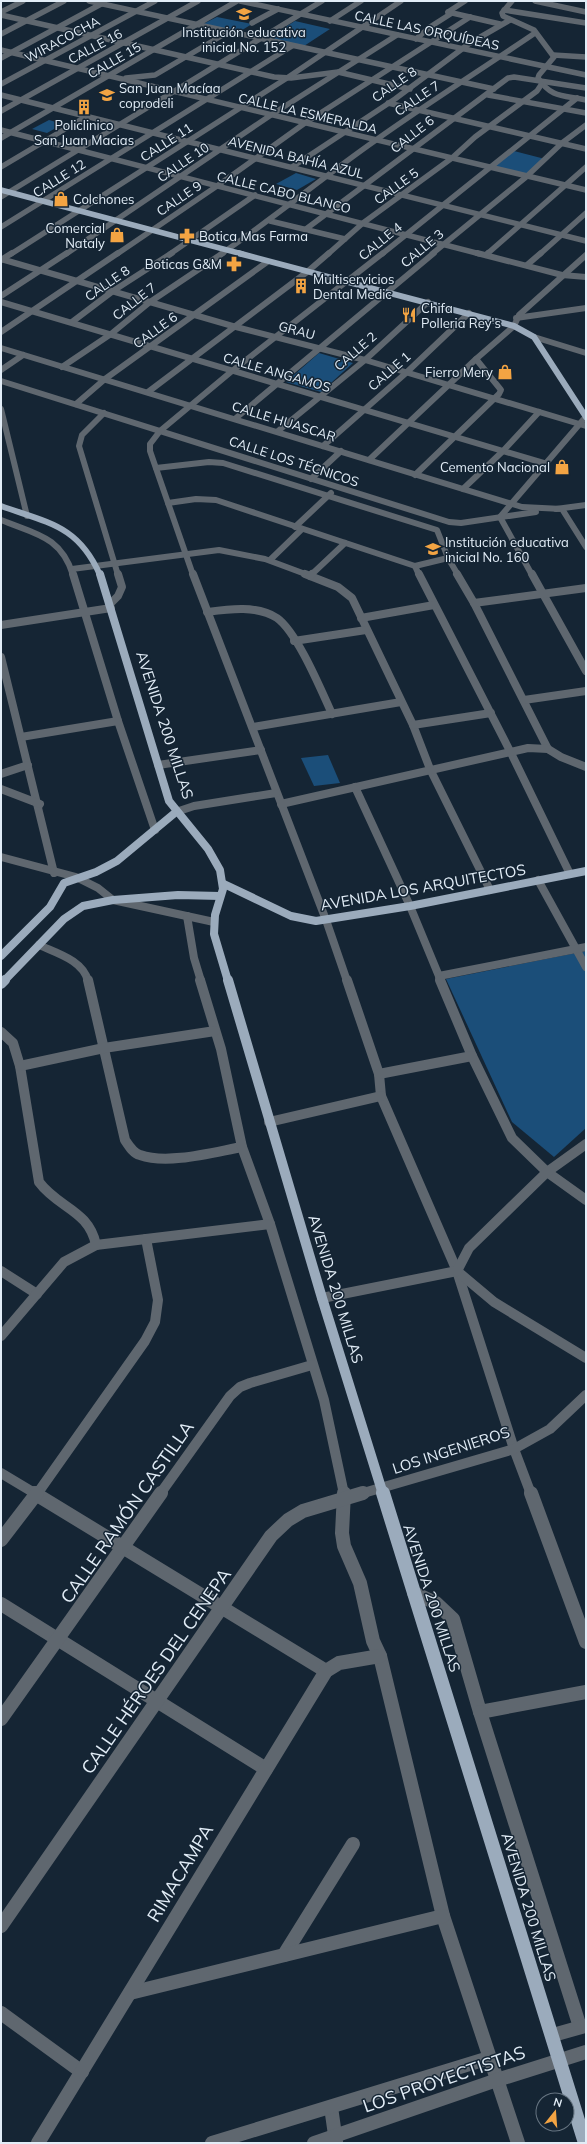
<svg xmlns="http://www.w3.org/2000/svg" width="587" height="2144" font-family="Mulish,sans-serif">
<rect width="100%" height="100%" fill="#152534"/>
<!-- green -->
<g fill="#1b4e79">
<path d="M217,17l35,7 -13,8 -36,-8z"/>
<path d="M295,21l35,8 -26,17 -36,-8z"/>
<path d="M49,120l14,4 -16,9 -15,-4z"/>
<path d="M514,151l31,8 -19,15 -32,-8z"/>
<path d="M296,173l20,6 -19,11 -21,-6z"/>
<path d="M319,353l34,10 -32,29 -35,-10z"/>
<path d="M328,755l12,28 -26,3 -13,-28z"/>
<path d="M586,951v177l-32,29 -42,-35 -66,-143z"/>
</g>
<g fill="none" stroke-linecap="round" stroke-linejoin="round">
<!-- minor-far4 -->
<g stroke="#5f676f" stroke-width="5.5">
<path d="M89,1l405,88"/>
<path d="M240,1l346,74"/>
<path d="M512,1l-10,12 1,3 31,14 20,27 -15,18 -1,3c14,21 26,17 48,22"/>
<path d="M535,1l51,11"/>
<path d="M504,10l82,13"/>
<path d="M1,12l22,-11"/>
<path d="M448,12l52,12"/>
<path d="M448,12l17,-11"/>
<path d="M1,15l273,62 17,1 47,-6 72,17"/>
<path d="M330,21l31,-20"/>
<path d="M252,23l26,-14"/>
<path d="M1,34l63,-33"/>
<path d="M416,39l14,-12 22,-14"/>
<path d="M1,50l585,140"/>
<path d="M553,55l33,2"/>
<path d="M1,58l102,-55"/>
<path d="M126,78l29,-3 73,-43"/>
<path d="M1,84l154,-83"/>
<path d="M1,95l585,146"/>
<path d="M488,95l98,18"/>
<path d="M388,103l198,46"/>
<path d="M1,111l197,-110"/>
<path d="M1,130l479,124"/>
<path d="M1,138l236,-137"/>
<path d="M1,167l86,-51"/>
<path d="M292,167l103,-68 75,-56 40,-23"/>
<path d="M1,197l321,-196"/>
<path d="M270,221l75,18"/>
<path d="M1,227l291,-181"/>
<path d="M306,229l202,-151 6,-1 72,11"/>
<path d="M11,254l276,-176 114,-77"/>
<path d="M66,254l205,-139 126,-80"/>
<path d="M117,254l100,-68 88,-63 165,-106"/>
<path d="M170,254l85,-59"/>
<path d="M221,254c53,-36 102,-77 155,-114 52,-37 106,-71 159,-107"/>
<path d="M328,254l35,-31 89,-65 23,-21 62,-46 4,-6"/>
<path d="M382,254l195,-156"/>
<path d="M432,254l94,-77 36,-34 24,-18"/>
<path d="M487,254l99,-87"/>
<path d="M540,254l46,-41"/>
</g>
<!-- minor-far3 -->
<g stroke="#5f676f" stroke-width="6">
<path d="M477,253l85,22 24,2"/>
<path d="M486,255l2,-2"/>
<path d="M1,259l235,68 129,33 221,66"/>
<path d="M1,260l11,-7"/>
<path d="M527,265l14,-12"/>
<path d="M1,296l66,-43"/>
<path d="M1,302l546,162"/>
<path d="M516,318l70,-10"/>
<path d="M72,322l41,-31 59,-38"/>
<path d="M1,332l117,-79"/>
<path d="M534,337l52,16"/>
<path d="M1,348l521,159 40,2 24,38"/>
<path d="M62,367l49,-33 39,-32 73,-49"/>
<path d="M1,370l22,-15"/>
<path d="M1,381l448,141 12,1 75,-11"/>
<path d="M148,392l159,-120 22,-19"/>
<path d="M76,404l29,-25 162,-117"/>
<path d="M1,409l26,107"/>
<path d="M104,413l-22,22 -3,11 39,129"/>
<path d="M236,418l198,-165"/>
<path d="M278,431l87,-71 63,-58"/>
<path d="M323,446l83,-73 63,-60"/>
<path d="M369,460l107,-101 38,-33 5,-11 67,-60"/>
<path d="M156,468l53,-6 14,1 214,67 11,28 10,17"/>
<path d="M415,475l84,-81 2,-4 -25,-31"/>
<path d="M311,479l30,-28"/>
<path d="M463,489l40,-38 36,-39"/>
<path d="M168,503l28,-4 20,1 199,66 33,-8"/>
<path d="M556,509l30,-4"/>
<path d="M1,520c34,14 60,16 72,55"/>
<path d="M295,527l36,-34"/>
<path d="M270,560l32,-31"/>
<path d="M415,566l4,9"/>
<path d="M72,569l147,-19 46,9 43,16"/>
<path d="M193,575l-43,-124v-7l10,-13 72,-60 151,-118"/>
<path d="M311,575l34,-32"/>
<path d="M532,575l-32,-58 83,-97"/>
</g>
<!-- minor-far2 -->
<g stroke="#5f676f" stroke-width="8">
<path d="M73,574l45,147 37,109"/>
<path d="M193,574l133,346 21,61"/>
<path d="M305,574l33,13 14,11 61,127 17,44 60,121"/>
<path d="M419,574l92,179 59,121"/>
<path d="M457,574l17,29 74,146"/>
<path d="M532,574l54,97"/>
<path d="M310,576l2,-2"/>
<path d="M474,603l112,-15"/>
<path d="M110,604l8,-8 4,-9 -4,-13"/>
<path d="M207,612c22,-3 50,-7 70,6 20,14 44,72 55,96"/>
<path d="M361,618l73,-13"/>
<path d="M1,625l110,-17"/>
<path d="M294,641l72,-11"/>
<path d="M1,657l53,216"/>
<path d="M524,700l62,-9"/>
<path d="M413,725l78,-12"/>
<path d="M253,727l148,-25"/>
<path d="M21,737l97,-16"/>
<path d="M158,765l103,-15"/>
<path d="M1,774l27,-9"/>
<path d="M355,787l55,119 31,75"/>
<path d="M1,789l39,15"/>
<path d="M281,804l247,-56 20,1 13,8 25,10"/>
<path d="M176,812l18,-6 82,-13"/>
<path d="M1,857l75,20 22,11 15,12 101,22"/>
<path d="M538,880l48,87"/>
<path d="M187,916l7,42 7,23"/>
<path d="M39,945c17,8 44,15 49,36"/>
<path d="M439,976l147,-29"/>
</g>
<!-- minor-far1 -->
<g stroke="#5f676f" stroke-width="10">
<path d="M88,980l37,160c4,6 8,13 15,15 28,10 74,-3 102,-8"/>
<path d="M200,980l21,69 21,98 28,77 54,176 20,94"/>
<path d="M347,980l32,94 2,22 76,175 57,178 17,45"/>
<path d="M440,980l32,76 40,82 35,34 39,28"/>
<path d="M1,1032l12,11 7,23 19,116c19,26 50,28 57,63"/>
<path d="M20,1066l84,-18 111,-17"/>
<path d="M379,1074l93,-18"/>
<path d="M269,1122l112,-26"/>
<path d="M1,1271l36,23"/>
<path d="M457,1271l37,31 92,56"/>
<path d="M322,1298l135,-27 12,-23 78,-76 39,-28"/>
<path d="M1,1336l63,-74 32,-17 174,-21"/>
<path d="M1,1473l35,21"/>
<path d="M37,1494l108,-153 10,-19 3,-22 -12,-61"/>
<path d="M160,1494l70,-98 10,-9 10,-4 62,-18"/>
<path d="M360,1494l154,-45 36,-20 36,-34"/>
</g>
<!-- minor -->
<g stroke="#5f676f" stroke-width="14">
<path d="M34,1493l292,178"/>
<path d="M344,1493l-2,40 2,13 16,37 13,58 7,15 63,260 75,227"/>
<path d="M531,1493l55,149"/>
<path d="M1,1540l36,-47"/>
<path d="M414,1593l22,10 17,16 27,93 106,-20"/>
<path d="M1,1604l265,165"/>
<path d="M480,1712l100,315"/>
<path d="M1,1719l160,-226"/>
<path d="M1,1926l270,-390 17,-16 15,-9 60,-18"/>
<path d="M284,1955l69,-111"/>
<path d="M130,1993l313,-77"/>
<path d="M1,2013l81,59"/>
<path d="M553,2035l32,-9"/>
<path d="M331,2107l5,35"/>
<path d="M38,2143l288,-472 13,-8 41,-7"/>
<path d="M212,2143l277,-85"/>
<path d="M314,2143l183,-63 89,-28"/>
</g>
<!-- major-far4 -->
<path stroke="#9babbc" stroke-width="5.5" d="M1,190l241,64"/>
<!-- major-far3 -->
<g stroke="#9babbc" stroke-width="6">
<path d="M238,253l276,73 20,11 52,80"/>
<path d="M1,506c47,17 77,19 99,69"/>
</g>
<!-- major-far2 -->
<g stroke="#9babbc" stroke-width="8">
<path d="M100,574l69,227 39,48 12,21 3,19 -8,26 -1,19 14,47"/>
<path d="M224,884l67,32 25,5 94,-15 176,-35"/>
<path d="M1,956l49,-49 14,-24 32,-11 21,-11 59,-49"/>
<path d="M4,981l60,-62 19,-13 30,-6 65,-5 42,1"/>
</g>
<!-- major-far1 -->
<g stroke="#9babbc" stroke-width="10">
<path d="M228,980l94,318 61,196"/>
<path d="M1,984l4,-4"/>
</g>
<!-- major -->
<path stroke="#9babbc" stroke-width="14" d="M383,1493l202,650"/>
</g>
<!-- icons -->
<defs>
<g id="school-bare" transform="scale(1.2)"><path d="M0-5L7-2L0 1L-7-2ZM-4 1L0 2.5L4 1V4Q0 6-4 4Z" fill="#f3a443" stroke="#152534" stroke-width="2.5" paint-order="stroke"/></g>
<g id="building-bare" transform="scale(1.2)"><path d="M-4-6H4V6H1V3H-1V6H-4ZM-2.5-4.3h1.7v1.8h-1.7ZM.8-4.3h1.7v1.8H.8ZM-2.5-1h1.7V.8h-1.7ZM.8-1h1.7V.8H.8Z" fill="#f3a443" stroke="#152534" stroke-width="2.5" paint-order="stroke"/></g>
<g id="shop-bare" transform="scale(1.2)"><path d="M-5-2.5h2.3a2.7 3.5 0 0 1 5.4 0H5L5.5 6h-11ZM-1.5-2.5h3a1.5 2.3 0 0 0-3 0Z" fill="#f3a443" stroke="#152534" stroke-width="2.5" paint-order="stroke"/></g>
<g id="pharmacy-bare" transform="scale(1.2)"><path d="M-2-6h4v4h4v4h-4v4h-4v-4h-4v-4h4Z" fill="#f3a443" stroke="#152534" stroke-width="2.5" paint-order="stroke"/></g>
<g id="restaurant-bare" transform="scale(1.2)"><path d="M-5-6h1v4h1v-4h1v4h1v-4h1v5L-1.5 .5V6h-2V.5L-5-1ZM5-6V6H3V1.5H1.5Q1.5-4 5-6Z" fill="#f3a443" stroke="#152534" stroke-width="2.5" paint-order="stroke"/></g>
</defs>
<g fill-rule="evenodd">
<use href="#school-bare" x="244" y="14"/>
<use href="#school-bare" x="107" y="95"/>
<use href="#building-bare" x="84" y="107"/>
<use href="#shop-bare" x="61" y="199"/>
<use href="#shop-bare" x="117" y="235"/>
<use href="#pharmacy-bare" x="187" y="236"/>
<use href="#pharmacy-bare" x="234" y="264"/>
<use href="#building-bare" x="301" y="286"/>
<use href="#restaurant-bare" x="409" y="315"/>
<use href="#shop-bare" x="505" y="372"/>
<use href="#shop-bare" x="562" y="467"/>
<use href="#school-bare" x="433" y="549"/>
</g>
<g text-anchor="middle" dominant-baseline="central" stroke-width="3" stroke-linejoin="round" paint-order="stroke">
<!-- far-street labels -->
<g font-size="13" fill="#e2edf7" stroke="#152534">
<text transform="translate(427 30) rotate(12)">CALLE LAS ORQUÍDEAS</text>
<text transform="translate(62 39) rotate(-28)">WIRACOCHA</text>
<text transform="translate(95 46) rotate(-28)">CALLE 16</text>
<text transform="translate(114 60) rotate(-30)">CALLE 15</text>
<text transform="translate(394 84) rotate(-35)">CALLE 8</text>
<text transform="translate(417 98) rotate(-34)">CALLE 7</text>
<text transform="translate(308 113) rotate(13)">CALLE LA ESMERALDA</text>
<text transform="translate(412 134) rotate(-38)">CALLE 6</text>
<text transform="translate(166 142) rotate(-33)">CALLE 11</text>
<text transform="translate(296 157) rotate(14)">AVENIDA BAHÍA AZUL</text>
<text transform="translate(183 162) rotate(-34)">CALLE 10</text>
<text transform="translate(59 178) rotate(-32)">CALLE 12</text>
<text transform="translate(396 186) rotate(-36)">CALLE 5</text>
<text transform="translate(284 192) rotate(14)">CALLE CABO BLANCO</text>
<text transform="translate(179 198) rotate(-34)">CALLE 9</text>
<text transform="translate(380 241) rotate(-39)">CALLE 4</text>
<text transform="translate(422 248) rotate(-40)">CALLE 3</text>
<text transform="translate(107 283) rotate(-35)">CALLE 8</text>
<text transform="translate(134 301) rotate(-38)">CALLE 7</text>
<text transform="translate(155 330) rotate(-36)">CALLE 6</text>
<text transform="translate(297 330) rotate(15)">GRAU</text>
<text transform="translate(355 351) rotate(-41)">CALLE 2</text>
<text transform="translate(389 371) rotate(-41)">CALLE 1</text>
<text transform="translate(277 372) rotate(16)">CALLE ANGAMOS</text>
<text transform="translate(284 421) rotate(17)">CALLE HUASCAR</text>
<text transform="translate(294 461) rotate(18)">CALLE LOS TÉCNICOS</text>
</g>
<!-- far-poi labels -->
<g font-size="13" fill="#e2edf7" stroke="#152534" text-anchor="start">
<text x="244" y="32" text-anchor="middle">Institución educativa<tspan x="244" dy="15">inicial No. 152</tspan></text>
<text x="119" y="88">San Juan Macíaa<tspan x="119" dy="15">coprodeli</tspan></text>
<text x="84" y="125" text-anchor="middle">Policlinico<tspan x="84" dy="15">San Juan Macias</tspan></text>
<text x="73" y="199">Colchones</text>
<text x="105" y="228" text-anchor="end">Comercial<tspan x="105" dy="15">Nataly</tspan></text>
<text x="199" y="236">Botica Mas Farma</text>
<text x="222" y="264" text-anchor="end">Boticas G&amp;M</text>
<text x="313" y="279">Multiservicios<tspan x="313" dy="15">Dental Medic</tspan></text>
<text x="421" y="308">Chifa<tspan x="421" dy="15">Polleria Rey's</tspan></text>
<text x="493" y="372" text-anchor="end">Fierro Mery</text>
<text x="550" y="467" text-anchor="end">Cemento Nacional</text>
<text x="445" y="542">Institución educativa<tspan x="445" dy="15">inicial No. 160</tspan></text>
</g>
<!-- street labels -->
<g font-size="15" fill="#e2edf7" stroke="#152534">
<text transform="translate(165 725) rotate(72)">AVENIDA 200 MILLAS</text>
<text transform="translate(423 887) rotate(-10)">AVENIDA LOS ARQUITECTOS</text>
<text transform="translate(336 1289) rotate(73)">AVENIDA 200 MILLAS</text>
<text transform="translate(451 1450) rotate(-18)">LOS INGENIEROS</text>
<text transform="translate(432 1598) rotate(72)">AVENIDA 200 MILLAS</text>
<text transform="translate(529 1907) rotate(73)">AVENIDA 200 MILLAS</text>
</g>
<!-- near-street labels -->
<g font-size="18" fill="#e2edf7" stroke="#152534">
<text transform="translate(127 1512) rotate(-55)">CALLE RAMÓN CASTILLA</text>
<text transform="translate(156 1671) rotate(-55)">CALLE HÉROES DEL CENEPA</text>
<text transform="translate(180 1873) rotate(-59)">RIMACAMPA</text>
<text transform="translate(444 2079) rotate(-19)">LOS PROYECTISTAS</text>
</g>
</g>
<!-- border -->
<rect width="587" height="2144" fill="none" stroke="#e2edf7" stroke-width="4"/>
<!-- north arrow -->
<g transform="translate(555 2112) rotate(17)"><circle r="19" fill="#152534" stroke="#677582"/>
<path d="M0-3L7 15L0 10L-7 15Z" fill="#f3a443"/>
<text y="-6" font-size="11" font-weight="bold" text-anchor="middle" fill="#e2edf7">N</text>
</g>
</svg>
